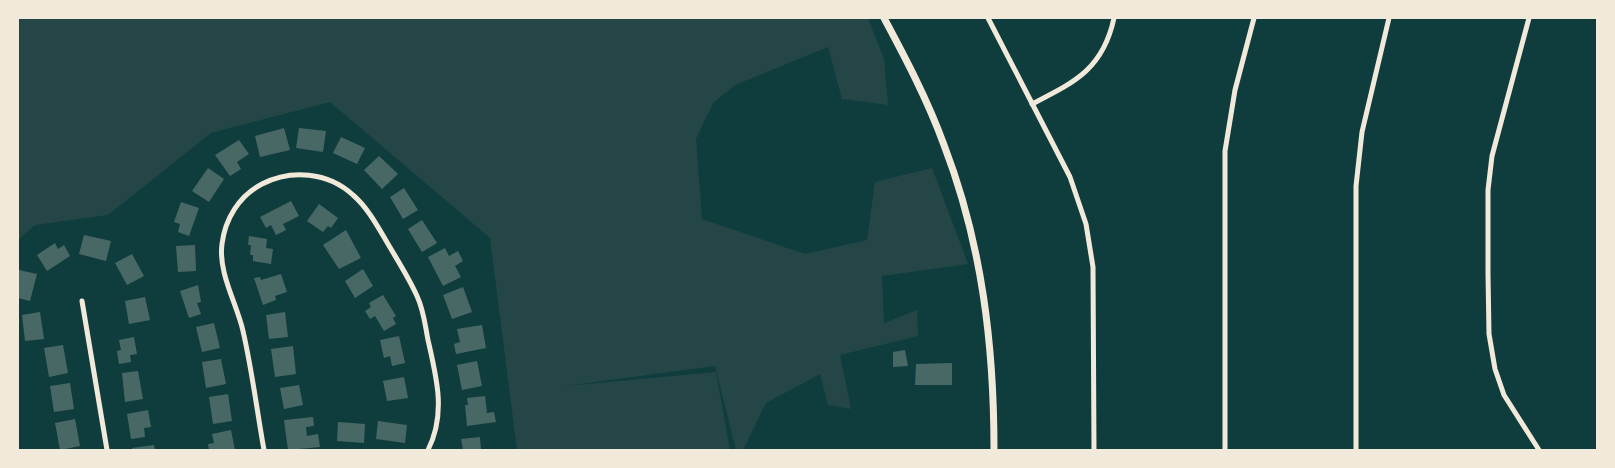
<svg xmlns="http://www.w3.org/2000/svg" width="1615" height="468" font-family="Ubuntu,sans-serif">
<rect width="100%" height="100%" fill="#0f3d3e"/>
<!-- green -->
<path fill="#244646" d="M18,18h850l16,41 4,46 -46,-6 -14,-52 -93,38 -22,18 -17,36 6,80 103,35 62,-14 8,-58 57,-14 36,96 -86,12 2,47 33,-13 1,26 -78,19 11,54 -23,-4 -8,-31 -54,29 -23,47h-7l-21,-84 -150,20 151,-14 14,78h-213l-27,-212 -160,-136 -119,31 -103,82 -73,10 -17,15z"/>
<!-- building -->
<g fill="#486865">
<path d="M284,128l6,22 -30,7 -5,-21z"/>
<path d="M299,128l27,3 -3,21 -27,-4z"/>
<path d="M341,137l24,11 -8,16 -24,-11z"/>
<path d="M239,140l10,14 -12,8 4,7 -11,7 -15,-21z"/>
<path d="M379,156l19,18 -16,15 -18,-19z"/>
<path d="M208,168l16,11 -15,23 -17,-11z"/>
<path d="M404,188l14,22 -15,9 -13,-22z"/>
<path d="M291,201l8,15 -16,8 3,6 -10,5 -5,-10 -5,3 -6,-11z"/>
<path d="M181,202l18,6 -10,28 -11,-4 2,-8 -6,-2z"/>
<path d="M319,204l19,14 -7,10 -3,-2 -5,6 -16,-11z"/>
<path d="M422,220l15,23 -15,9 -14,-23z"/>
<path d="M346,230l15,28 -22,11 -16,-24z"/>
<path d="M84,235l27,6 -5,20 -27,-7z"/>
<path d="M249,236l18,3 -1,9 7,1 -2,15 -18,-3v-6h-3l1,-10h-3z"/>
<path d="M55,243l3,6 6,-4 6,11 -23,15 -10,-16z"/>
<path d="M195,245l1,26 -18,1 -2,-26z"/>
<path d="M445,248l4,8 9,-5 5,10 -8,5 6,11 -18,9 -15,-29z"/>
<path d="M132,254l12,22 -17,9 -12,-22z"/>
<path d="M363,269l10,17 -18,12 -10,-17z"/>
<path d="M19,270l18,4 -7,27 -12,-3z"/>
<path d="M281,274l6,18 -12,4 1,4 -13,5 -9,-27 6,-1 1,3z"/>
<path d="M198,285l3,17 -4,1 4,11 -12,4 -9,-27z"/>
<path d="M463,287l9,25 -20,7 -9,-24z"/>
<path d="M383,295l13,21 -3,2 3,6 -12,7 -9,-15 -5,3 -5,-8 6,-4 -2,-4z"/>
<path d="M145,297l5,23 -21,4 -4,-23z"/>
<path d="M40,312l4,27 -19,2 -3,-26z"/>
<path d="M285,312l3,25 -19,2 -3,-24z"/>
<path d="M214,323l6,25 -18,4 -6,-25z"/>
<path d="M482,325l4,23 -30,6 -2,-10 6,-2 -3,-13z"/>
<path d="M399,336l6,27 -13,3 -2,-10 -6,2 -4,-18z"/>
<path d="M134,337l3,17 -7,1 1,7 -12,2 -2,-13 4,-1 -2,-10z"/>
<path d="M63,345l5,28 -19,4 -5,-29z"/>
<path d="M293,346l3,28 -21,3 -4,-28z"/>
<path d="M905,350l3,16 -15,1v-15z"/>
<path d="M221,359l5,25 -20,4 -4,-26z"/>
<path d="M477,361l5,25 -20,4 -5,-25z"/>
<path d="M952,363v22h-37l1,-21z"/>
<path d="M138,371l5,28 -18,3 -3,-29z"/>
<path d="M404,377l4,21 -21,3 -4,-20z"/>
<path d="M70,383l4,26 -20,3 -4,-26z"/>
<path d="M299,385l4,20 -19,4 -4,-21z"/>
<path d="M228,394l4,27 -19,3 -4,-27z"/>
<path d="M485,396l2,17 7,-1 2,10 -29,4 -2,-21h3l-1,-7z"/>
<path d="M148,410l3,17 -7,1 1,9 -14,2 -4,-25z"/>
<path d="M313,417l1,9 -8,1 1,9 11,-2 2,13 -32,3 -4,-30z"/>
<path d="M75,419l5,27 -20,4 -5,-27z"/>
<path d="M378,421l29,4 -2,18 -29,-4z"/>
<path d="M338,422l27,2 -1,19 -27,-2z"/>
<path d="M231,430l4,20h-26l-1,-6 6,-1 -2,-9z"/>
<path d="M480,437l1,13h-18l-2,-11z"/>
<path d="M154,445l1,5h-22l-1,-2z"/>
</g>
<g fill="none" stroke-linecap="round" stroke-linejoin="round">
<!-- minor -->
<g stroke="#f1e9da" stroke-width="5">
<path d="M988,18l82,159 16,47 7,43 1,183"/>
<path d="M1529,18l-37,138 -4,34v84l1,60 6,35 9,26 35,55"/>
<path d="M1032,104c43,-22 71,-35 82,-86"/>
<path d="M82,301l25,149"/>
<path d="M264,450c-7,-39 -12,-80 -21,-119 -6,-27 -25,-58 -21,-87 3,-25 17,-48 40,-60 29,-15 66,-12 91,11 15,13 25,32 35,49 10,17 21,34 29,52 7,15 8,29 11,44 9,39 18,74 0,110"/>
<path d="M1225,450v-299l10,-61 19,-72"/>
<path d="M1356,450v-264l6,-54 27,-114"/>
</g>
<!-- secondary -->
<path stroke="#f1e9da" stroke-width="7" d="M884,18c22,41 44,83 60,127 38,99 50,200 50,305"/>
</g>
<!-- border -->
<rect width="1615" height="468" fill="none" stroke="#f1e9da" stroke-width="38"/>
</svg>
